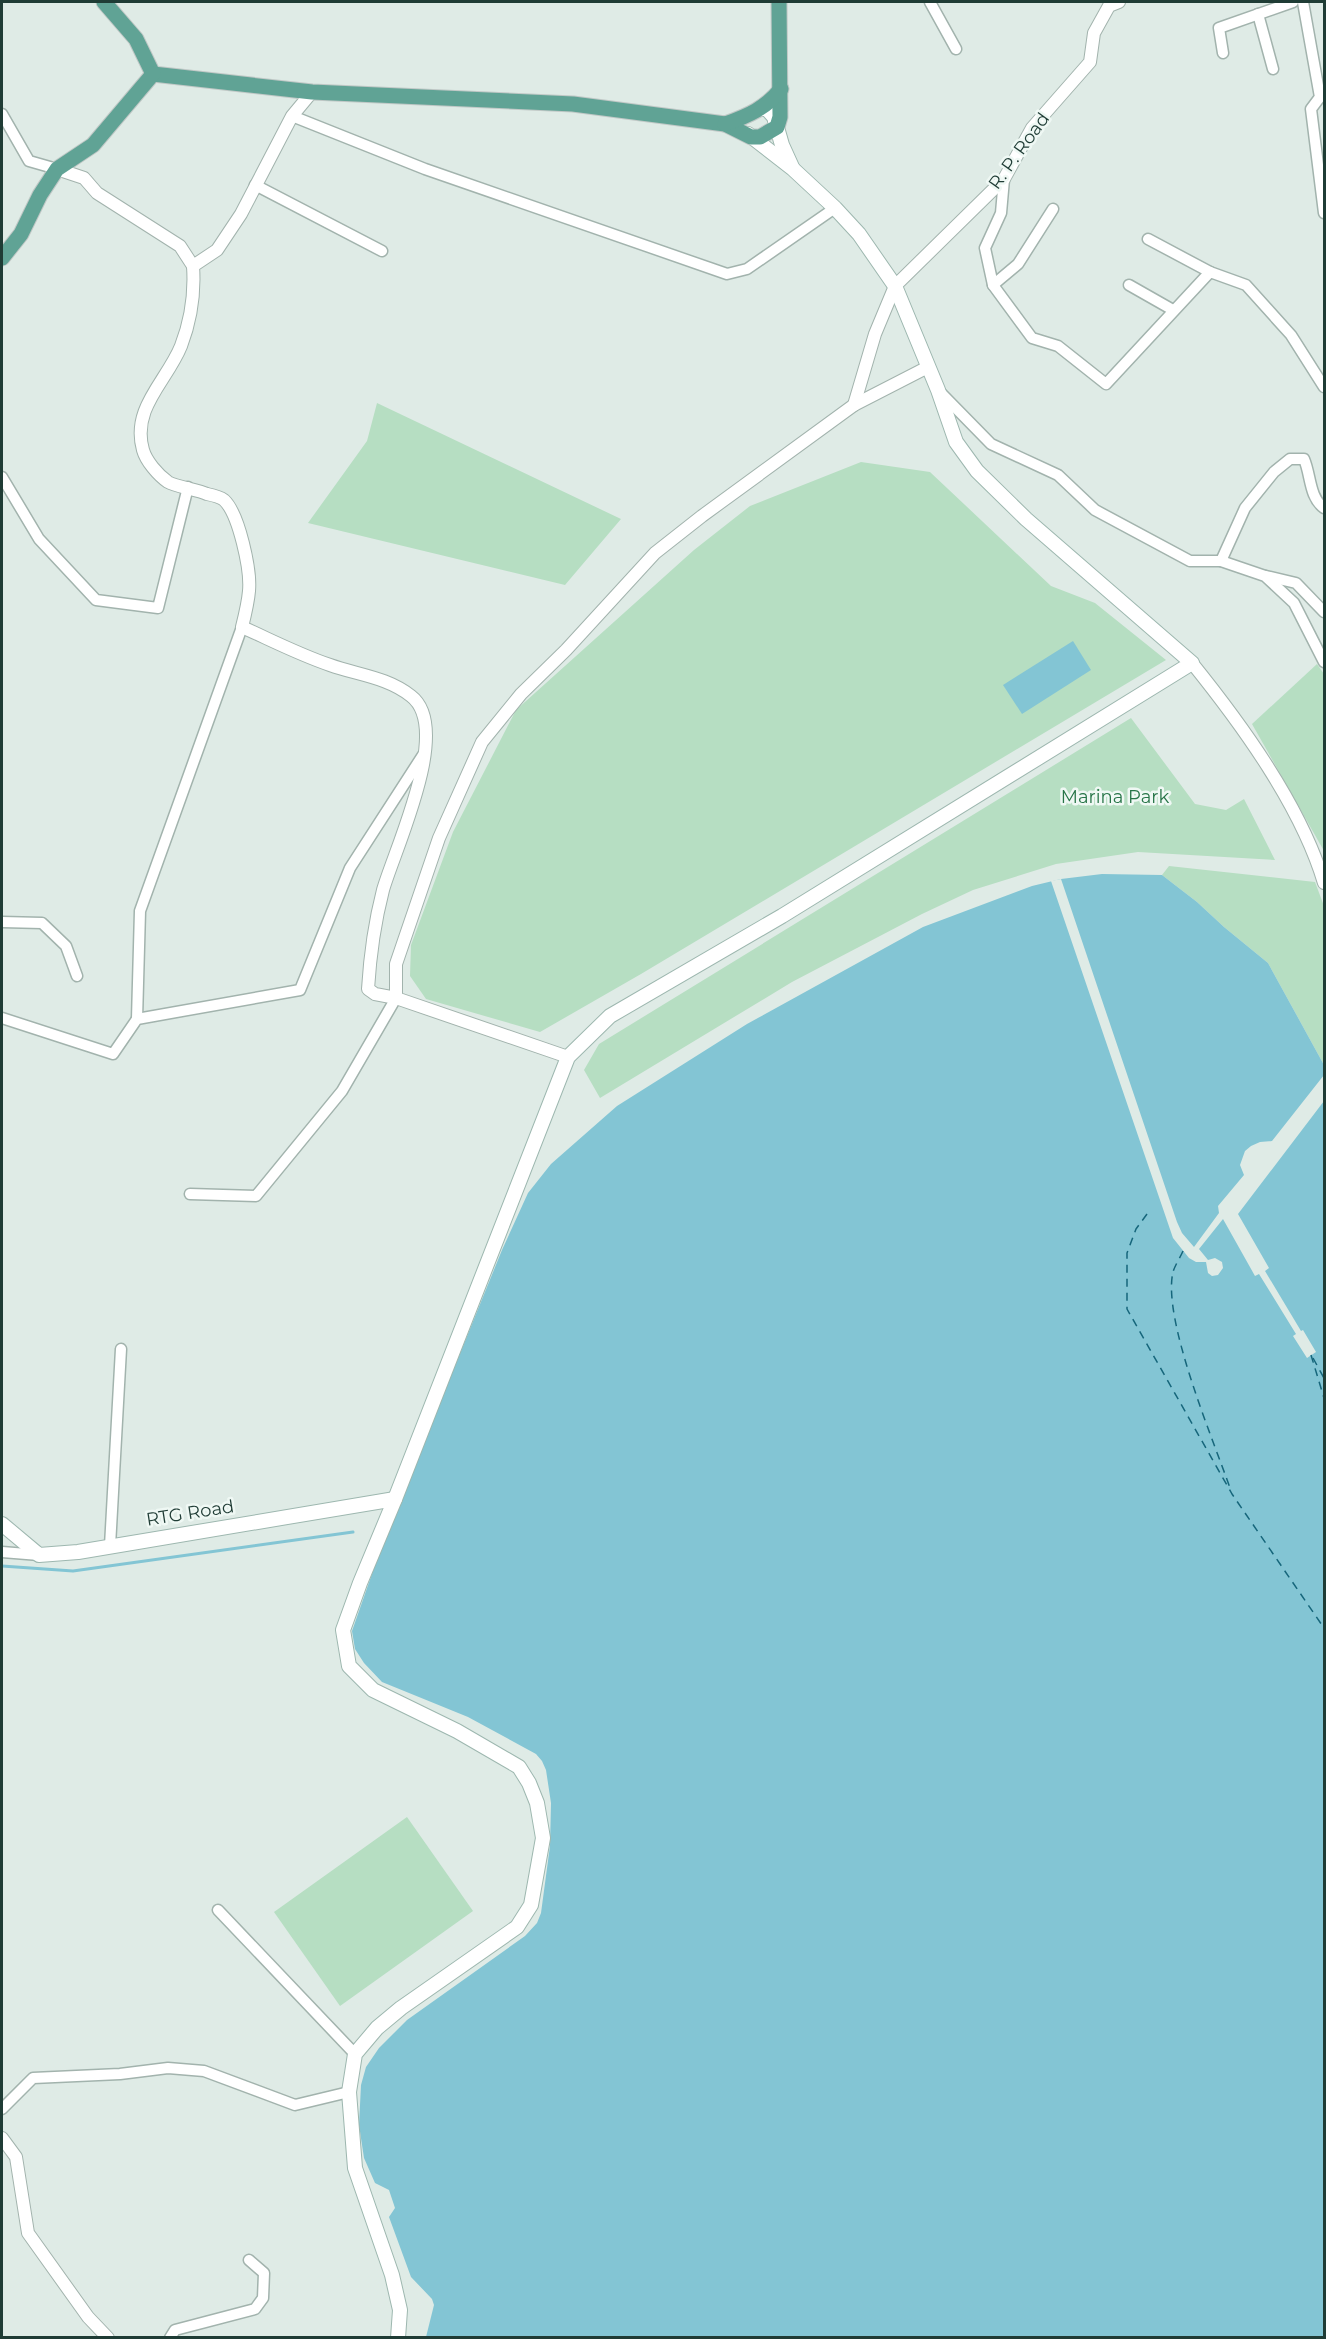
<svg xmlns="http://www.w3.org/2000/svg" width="1326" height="2339" font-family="Montserrat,sans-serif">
<rect width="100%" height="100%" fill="#dfebe6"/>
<!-- green -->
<g fill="#b6dec2">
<path d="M377,403l244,116 -56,66 -257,-62 59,-82z"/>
<path d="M861,462l69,10 121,114 44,17 71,57 -525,314 -101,58 -114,-33 -16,-23 1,-31 42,-113 63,-122 178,-160 56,-44z"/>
<path d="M1317,664l7,10v177l-72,-127z"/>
<path d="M1131,718l64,86 31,6 18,-11 31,61 -137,-8 -82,12 -83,26 -51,24 -130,68 -192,116 -16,-28 15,-26z"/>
<path d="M1169,866l146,16 9,24v159l-56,-102 -44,-36 -27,-25 -35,-27z"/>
<path d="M407,1817l66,94 -133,95 -66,-94z"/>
</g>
<!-- water -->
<g fill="#83c5d4">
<path d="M1073,641l18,29 -69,44 -19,-29z"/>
<path d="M1102,874l60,1 35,27 27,25 44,36 56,102v1272h-898l8,-32 -2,-6 -21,-22 -22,-60 6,-9 -6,-18 -14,-7 -11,-25 -5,-33 2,-40 5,-18 13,-19 28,-28 118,-84 12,-13 4,-10 9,-67 1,-43 -5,-33 -4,-9 -6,-7 -68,-37 -86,-35 -18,-19 -9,-14 -3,-18 28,-80 122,-301 26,-57 23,-29 66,-58 130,-82 176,-97 109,-41 29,-7z"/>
</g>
<!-- pier -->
<path fill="#dfebe6" d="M1061,879l116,343 5,11 12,14 25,-34 -1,-7 26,-31 -4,-10 5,-14 6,-5 9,-4 12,-1 52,-66v26l-86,113 31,54 -4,3 36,60 2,-1 13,22 -9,6 -14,-22 3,-2 -37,-60 -4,2 -32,-57 -24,30 9,11 7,-2 7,4 1,6 -5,7 -6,1 -4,-3 -2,-11h-10l-7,-4 -16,-20 -122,-357z"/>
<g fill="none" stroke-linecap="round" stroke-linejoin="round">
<!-- stream -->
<path stroke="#83c5d4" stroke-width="3" d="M2,1566l71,5 280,-39"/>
<!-- ferry -->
<g stroke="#16667b" stroke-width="1.5" stroke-dasharray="8 6" stroke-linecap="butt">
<path d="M1147,1214l-11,15 -9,24v56l105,185 92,134"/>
<path d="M1183,1251c-3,7 -8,14 -10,21 -11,47 40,167 57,216"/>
<path d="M1311,1355l13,43"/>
<path d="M1313,1358l11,20"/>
</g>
<!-- minor casing -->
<g stroke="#a2b3ad" stroke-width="13">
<g id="minor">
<path d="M930,2l26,47"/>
<path d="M1303,2l17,95 -9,12 13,104"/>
<path d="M1258,14l15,55"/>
<path d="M1223,53l-4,-25 74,-26"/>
<path d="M2,114l27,47 28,8"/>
<path d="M292,116l133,53 302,105 20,-5 88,-61"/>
<path d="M1004,179l-3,34 -16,35 8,37 39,53 26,8 48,38 104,-112 36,13 45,50 33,52"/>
<path d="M255,185l127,66"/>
<path d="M1148,239l62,33"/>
<path d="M993,285l25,-21 35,-55"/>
<path d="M1129,285l44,25"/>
<path d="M940,392l51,52 67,31 37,35 95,51h31l44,15 29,27 30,59"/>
<path d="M2,477l37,62 57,61 62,8 30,-121"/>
<path d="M1221,561l24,-53 29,-36 16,-13h14c7,16 5,38 20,49"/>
<path d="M1266,576l30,7 28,29"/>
<path d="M2,922l40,1 24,23 11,30"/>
<path d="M2,1018l111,36 24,-35 163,-29 50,-122 73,-113"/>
<path d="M137,1019l3,-108 102,-284"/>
<path d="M190,1194l66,2 86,-105 54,-93"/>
<path d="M110,1546l11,-197"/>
<path d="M2,1552l37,3"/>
<path d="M218,1910l137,144"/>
<path d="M2,2109l31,-31 87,-4 48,-6 36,3 91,34 54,-13"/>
<path d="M170,2338l5,-8 80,-21 8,-11 1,-25 -15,-13"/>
</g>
</g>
<!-- tertiary casing -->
<g stroke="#a2b3ad" stroke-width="14">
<g id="tertiary">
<path d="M312,92l-20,24 -51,98 -24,36 -24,16c2,28 -2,54 -12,80 -14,35 -50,62 -38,104 3,11 15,25 25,32 6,4 30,8 39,12 5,1 13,3 17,6 15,14 27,70 25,91 -1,12 -4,24 -7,36 29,13 58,28 88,38 28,10 57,12 81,31 42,32 -16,152 -28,194 -8,31 -13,66 -15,99l7,5 21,4"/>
<path d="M57,169l27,9 13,15 83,53 13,20"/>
<path d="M854,405l21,-71 20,-48 109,-107 28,-51 58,-66 4,-29 15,-27 10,-4"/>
<path d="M1192,663c50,62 109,143 132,220"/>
<path d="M568,1057l-172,-59v-34l43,-126 43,-96 39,-48 45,-44 89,-97 47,-37 152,-111 74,-38"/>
<path d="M2,2138l14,19 12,76 60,84 20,21"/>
</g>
</g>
<!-- secondary casing -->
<g stroke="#9db7af" stroke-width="16">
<g id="secondary">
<path d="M760,109h7l7,8 8,28 10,22"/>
<path d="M2,1524l37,31 39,-3 317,-53"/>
<path d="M398,2338l2,-28 -8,-35 -37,-107 -6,-76 6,-38 22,-26 24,-20 116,-81 14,-22 12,-67 -6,-35 -8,-20 -10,-16 -62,-36 -84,-41 -24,-24 -6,-36 17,-47 35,-84 173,-442 42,-41 172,-100 410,-253 -166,-144 -49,-48 -21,-29 -18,-52 -43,-104 -36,-52 -24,-26 -42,-39 -45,-35"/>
</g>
</g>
<!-- primary casing -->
<g stroke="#c0c8c6" stroke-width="17">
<g id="primary">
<path d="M104,2l32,37 17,35 159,18 261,12 152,20 26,13h9l17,-10 3,-10 -1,-115"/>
<path d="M725,124c23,-8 41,-16 56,-35"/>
<path d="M2,258l19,-24 19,-39 17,-26 36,-24 60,-71"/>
</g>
</g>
<!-- minor -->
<use href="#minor" stroke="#fff" stroke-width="10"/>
<!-- tertiary -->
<use href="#tertiary" stroke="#fff" stroke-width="12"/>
<!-- secondary -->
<use href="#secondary" stroke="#fff" stroke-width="14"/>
<!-- primary -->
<use href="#primary" stroke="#60a395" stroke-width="15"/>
</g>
<g text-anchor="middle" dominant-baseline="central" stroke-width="5" stroke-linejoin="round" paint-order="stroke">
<!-- street labels -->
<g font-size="18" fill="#1f3c35" stroke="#eff8f4">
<text transform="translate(1019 151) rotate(-54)">R. P. Road</text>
<text transform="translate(190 1513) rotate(-9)">RTG Road</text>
</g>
<!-- park labels -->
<g font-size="18" fill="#277548" stroke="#eff8f4">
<text x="1115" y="797">Marina Park</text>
</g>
</g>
<!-- border -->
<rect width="1326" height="2339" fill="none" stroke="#1f3c35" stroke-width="6"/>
</svg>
